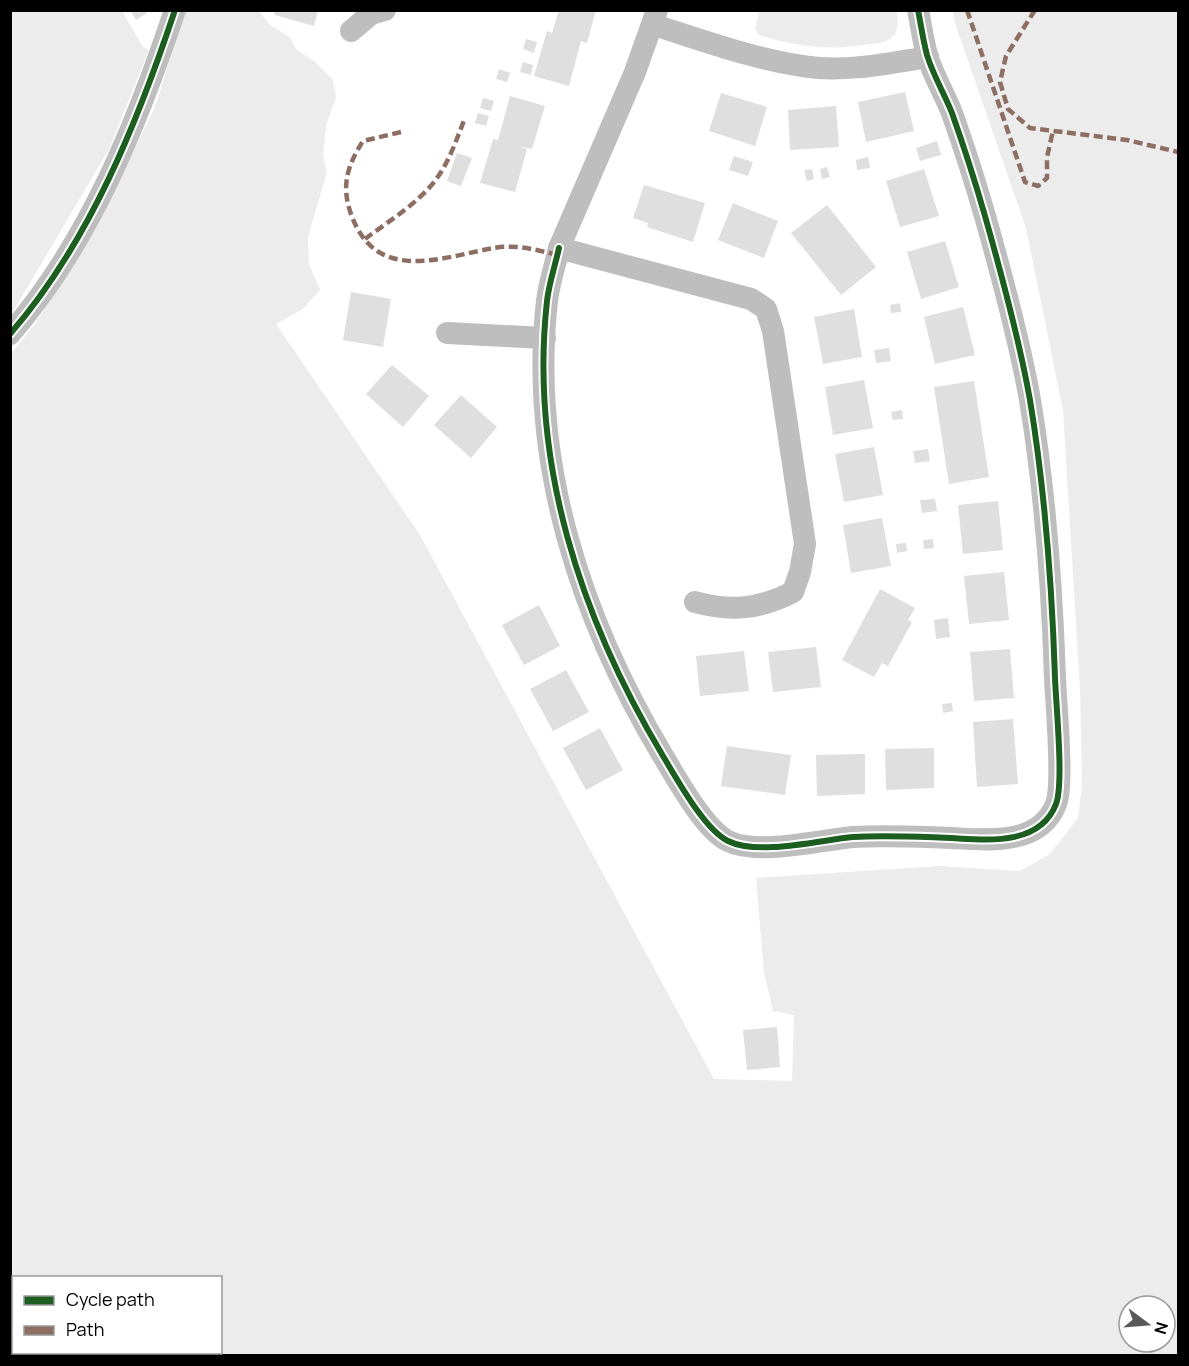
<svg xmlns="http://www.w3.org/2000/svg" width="1189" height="1366" font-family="Manrope,sans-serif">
<rect width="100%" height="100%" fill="#fff"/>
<!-- green -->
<g fill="#ececec" fill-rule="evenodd">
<path d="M11,10l111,1 21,36 6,3 -40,99 -98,166z"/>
<path d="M185,11h74l11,14 20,12 6,12 19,13 18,18 3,17 -10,29 -3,30 4,16 -19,65 1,27 11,26 -17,19 -27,15 144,211 294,544 78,2 2,-66 -21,-4 -9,-39 -8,-94 184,-12 80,5 30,-17 28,-36 4,-34 -2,-94 -17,-280 -37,-182 -72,-208 -1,-9h225v1344l-1167,1v-1002l24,-30 60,-94 60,-123zM14,1278h206v74h-206zM1129,1306h36v36h-36z"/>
<path d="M759,11h138c1,9 2,19 -5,26 -6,6 -14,6 -22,7 -38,7 -74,3 -111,-9l-4,-6z"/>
</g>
<!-- building -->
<g fill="#dfdfdf">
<path d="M133,10h12l2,3 -11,7 -5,-8z"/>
<path d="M273,10h45l-4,16 -39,-11z"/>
<path d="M559,10h37l-9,33 -6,-2 -12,45 -35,-10 13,-45 5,2z"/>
<path d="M526,39l11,3 -3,11 -11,-4z"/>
<path d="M523,62l10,3 -2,10 -11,-3z"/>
<path d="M499,69l11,4 -3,9 -11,-3z"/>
<path d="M905,92l9,39 -48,11 -8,-40z"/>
<path d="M721,93l46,14 -12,39 -46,-15z"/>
<path d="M510,96l35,10 -13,43 -13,-3 8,3 -12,43 -35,-9 13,-44 5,1z"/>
<path d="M483,98l11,3 -3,10 -11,-3z"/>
<path d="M836,106l3,41 -49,3 -2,-40z"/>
<path d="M478,113l11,3 -3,10 -11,-3z"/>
<path d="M937,141l4,14 -21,6 -4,-13z"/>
<path d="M457,153l15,5 -11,28 -14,-5z"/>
<path d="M734,156l19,6 -5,14 -19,-6z"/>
<path d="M868,157l2,11 -13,2 -1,-10z"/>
<path d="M827,167l3,10 -8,2 -2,-10z"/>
<path d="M812,169l2,10 -7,2 -3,-11z"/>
<path d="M924,169l15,47 -39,11 -14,-46z"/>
<path d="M644,185l61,18 -12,39 -46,-15 1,-4 -15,-5z"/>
<path d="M733,203l45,18 -14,37 -46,-18z"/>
<path d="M827,205l49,62 -35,28 -50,-62z"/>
<path d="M945,241l14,46 -38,12 -14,-47z"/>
<path d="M351,292l40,7 -8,48 -40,-7z"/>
<path d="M900,303l1,9 -10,1 -1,-8z"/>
<path d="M963,307l12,48 -40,9 -11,-47z"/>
<path d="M854,309l8,48 -39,7 -9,-47z"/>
<path d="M889,348l2,13 -15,2 -2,-13z"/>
<path d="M392,365l37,31 -26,31 -37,-33z"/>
<path d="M864,380l9,48 -40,7 -8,-48z"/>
<path d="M974,381l15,96 -40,7 -15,-97z"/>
<path d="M461,395l36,32 -26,31 -37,-33z"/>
<path d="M902,410l1,9 -10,1 -2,-8z"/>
<path d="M874,447l9,48 -39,7 -9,-48z"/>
<path d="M928,449l2,12 -15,2 -2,-12z"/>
<path d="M935,499l2,12 -15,2 -2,-13z"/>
<path d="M998,501l5,49 -40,4 -5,-49z"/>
<path d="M882,518l9,48 -40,7 -8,-48z"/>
<path d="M933,539l1,9 -10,1 -1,-9z"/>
<path d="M906,543l1,8 -10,2 -1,-9z"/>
<path d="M1004,572l5,48 -40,4 -5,-48z"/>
<path d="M880,589l35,19 -7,12 4,2 -24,44 -6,-3 -8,14 -32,-17z"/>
<path d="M539,605l21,41 -36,19 -22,-40z"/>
<path d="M948,618l2,19 -14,2 -2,-19z"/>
<path d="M816,647l5,40 -48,5 -5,-40z"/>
<path d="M1010,649l4,49 -40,3 -4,-49z"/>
<path d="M744,651l5,40 -49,5 -4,-40z"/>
<path d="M566,670l23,42 -36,19 -23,-42z"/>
<path d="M952,703l1,8 -10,2 -1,-9z"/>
<path d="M1013,719l5,65 -41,3 -4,-65z"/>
<path d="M600,728l23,42 -37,20 -23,-42z"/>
<path d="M727,746l64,9 -6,40 -64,-9z"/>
<path d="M934,748v40l-48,2 -1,-41z"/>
<path d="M865,754v40l-48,2 -1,-41z"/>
<path d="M777,1027l3,40 -33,3 -4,-40z"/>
</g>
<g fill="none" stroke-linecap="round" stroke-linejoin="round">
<!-- street -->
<g stroke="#bebebe" stroke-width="22">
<path d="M657,10l-22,62 -76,176 192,51 15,10 7,22 32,213 -5,28 -7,20c-33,17 -62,20 -98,10"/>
<path d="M654,25c51,16 102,35 155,42 39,5 81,-4 119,-10"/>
<path d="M351,31l20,-17 14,-4"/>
<path d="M559,248c-4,18 -10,35 -12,53 -18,161 34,318 116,455 14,23 41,73 65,85 30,15 92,-1 125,-4 33,-2 67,0 99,1 35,2 88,8 104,-34 8,-20 0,-99 -1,-126 -3,-92 -10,-187 -25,-278 -11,-62 -28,-124 -45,-184 -10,-35 -21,-69 -33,-103 -8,-20 -19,-38 -25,-58 -4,-15 -6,-30 -9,-45"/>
<path d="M447,333l98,5"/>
<path d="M10,334c79,-91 127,-210 165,-324"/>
</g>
<!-- quiet -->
<g stroke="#8d6e63" stroke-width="4.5" stroke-dasharray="9 4.5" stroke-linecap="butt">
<path d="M967,10l58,172 13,4 9,-8v-21l6,-26"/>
<path d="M1035,10l-29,46 -6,26 8,27 22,19 97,12 51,12"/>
<path d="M401,132l-38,9c-16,25 -22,45 -12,73 25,71 91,43 143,34 22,-4 43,2 64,7"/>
<path d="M365,239c24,-18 55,-37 72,-61 13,-18 20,-40 28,-60"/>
</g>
<!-- cycleway casing -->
<g stroke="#fff" stroke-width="10">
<g id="cycleway">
<path d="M559,248c-4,18 -10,35 -12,53 -18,161 34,318 116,455 14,23 41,73 65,85 30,15 92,-1 125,-4 33,-2 67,0 99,1 35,2 88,8 104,-34 8,-20 0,-99 -1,-126 -3,-92 -10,-187 -25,-278 -11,-62 -28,-124 -45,-184 -10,-35 -21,-69 -33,-103 -8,-20 -19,-38 -25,-58 -4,-15 -6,-30 -9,-45"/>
<path d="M10,334c79,-91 127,-210 165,-324"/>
</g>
</g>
<!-- cycleway -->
<use href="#cycleway" stroke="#1b5e20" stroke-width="6"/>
</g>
<!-- border -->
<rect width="1189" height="1366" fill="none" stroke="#000000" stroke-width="24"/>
<!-- legend -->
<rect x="12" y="1276" width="210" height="78" fill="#ffffff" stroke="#999999" stroke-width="1.5"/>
<rect x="24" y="1296" width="30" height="9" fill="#1b5e20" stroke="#999999" stroke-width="1.5"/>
<text x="66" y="1306" font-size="18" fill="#000000">Cycle path</text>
<rect x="24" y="1326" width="30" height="9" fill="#8d6e63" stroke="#999999" stroke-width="1.5"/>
<text x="66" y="1336" font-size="18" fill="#000000">Path</text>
<!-- north arrow -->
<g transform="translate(1147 1324) rotate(106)"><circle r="28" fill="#ffffff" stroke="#999999" stroke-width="1.5"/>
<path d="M0-4.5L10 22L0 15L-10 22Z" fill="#595959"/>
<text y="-9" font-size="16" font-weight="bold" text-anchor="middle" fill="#000000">N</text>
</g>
</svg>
